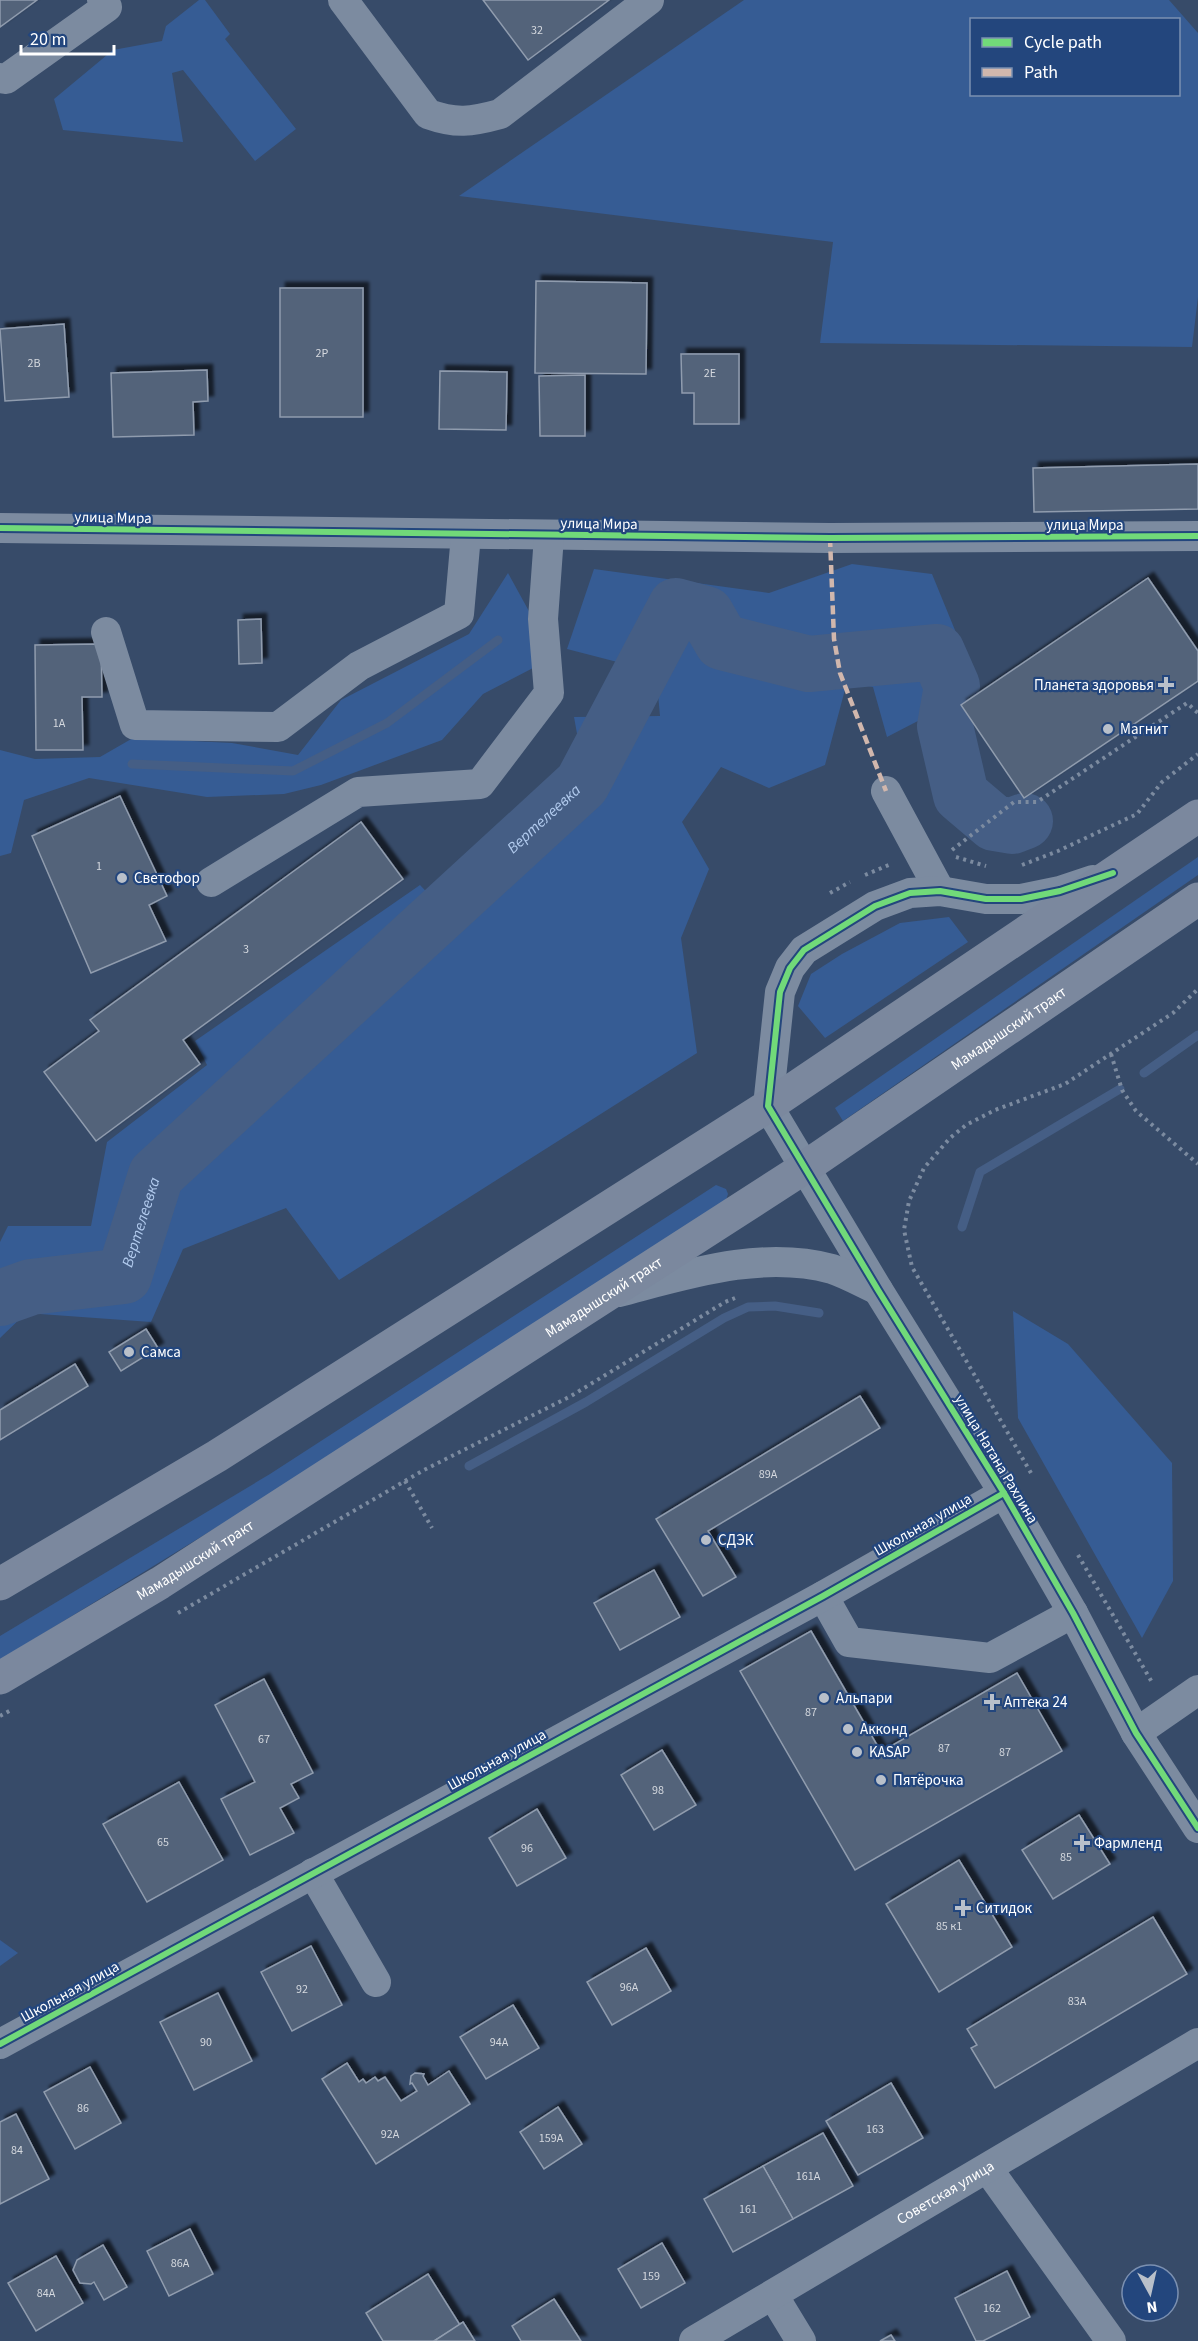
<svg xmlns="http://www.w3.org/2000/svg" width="1198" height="2341" font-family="'Source Sans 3',sans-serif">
<defs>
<filter id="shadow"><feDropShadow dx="5.5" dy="-5.5" stdDeviation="1.5" flood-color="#0009"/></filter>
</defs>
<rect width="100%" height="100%" fill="#374b69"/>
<!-- green -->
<g fill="#365c94" fill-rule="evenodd">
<path d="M199,0h6l25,34 -5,5 71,90 -41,32 -72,-91 -11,3 11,69 -120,-12 -9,-31 59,-49 49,-9 4,-15z"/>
<path d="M744,0h425l29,33v264l-6,50 -372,-4 13,-101 -374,-46zM972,20h206v74h-206z"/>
<path d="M852,564l80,10 36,88 -27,47 -54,28 -14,-50 -26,-5 -22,83 -56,23 -48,-21 -39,55 27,47 -28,69 16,115 -358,227 -53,-72 -103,41 -32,73 -125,-9 -26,25v-96l8,-16h83l16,-84 100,-77 -12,-24 225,-156 19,20 144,-138 -9,-50 86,-1 -4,-44 -89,-23 27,-80 175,24z"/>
<path d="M508,573l28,51 -3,44 -50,26 -41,46 -121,45 -37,9 -77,3 -118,-19 -65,22 -13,53 -11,3v-106l35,9 65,-2 33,-19 99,5 66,12 43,-55 128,-66z"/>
<path d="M1198,857v18l-355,246 -8,-13z"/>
<path d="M949,917l19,25 -143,96 -27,-32 13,-32 31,-20 58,-31z"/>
<path d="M716,1185l10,4 2,5 -2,6 -442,286 -284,174v-24l270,-162z"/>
<path d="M1013,1311l55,33 104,119 1,118 -31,57 -124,-220z"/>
<path d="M0,1940l18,13 -18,13z"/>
</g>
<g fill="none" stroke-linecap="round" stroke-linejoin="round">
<!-- stream -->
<g stroke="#455e85" stroke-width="9">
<path d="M132,764l161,7 94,-48 111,-83"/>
<path d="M1144,1073l54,-38"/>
<path d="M962,1227l18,-55 140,-83"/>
<path d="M469,1466l117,-64 138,-84 24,-11 27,-1 44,7"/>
</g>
<!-- river -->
<path stroke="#455e85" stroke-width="56" id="s1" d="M0,1298l31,-11 93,-11 32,-101 426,-391 94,-178 30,8 16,28 87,22 128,-12 15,34 -7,40 16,69 33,28 18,3 13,-5"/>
</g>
<!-- building -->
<g fill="#52637a" stroke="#909cae" stroke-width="1.5" filter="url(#shadow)">
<path d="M0,0h37l-37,27z"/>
<path d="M483,0h126l-81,60z"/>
<path d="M536,281l111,2 -1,91 -111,-1z"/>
<rect x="280" y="288" width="83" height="129"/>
<path d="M64,324l5,73 -64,4 -5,-72z"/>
<path d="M681,354h58v70h-45v-31h-12z"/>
<path d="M207,370l1,31 -15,1 1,33 -81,2 -2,-64z"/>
<path d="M440,371l67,1 -1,58 -67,-1z"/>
<path d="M585,375v61h-45l-1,-60z"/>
<path d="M1198,464v45l-164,3 -1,-44z"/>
<path d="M1148,578l50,73v30l-174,117 -63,-93z"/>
<path d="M261,619l1,44 -23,1 -1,-44z"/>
<path d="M101,644l1,53h-20l1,53h-47l-1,-105z"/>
<path d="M120,796l47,100 -18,9 17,36 -75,32 -59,-137z"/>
<path d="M361,822l42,57 -220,161 17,24 -104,77 -52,-69 55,-41 -9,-11z"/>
<path d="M146,1329l12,19 -37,23 -12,-19z"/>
<path d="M75,1364l13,22 -88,54v-30z"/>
<path d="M860,1396l20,32 -172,103 28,46 -33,19 -47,-77z"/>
<path d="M654,1570l26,47 -60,33 -26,-47z"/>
<path d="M811,1631l70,121 136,-79 45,78 -207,119 -115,-199z"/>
<path d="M264,1679l49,94 -22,11 8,14 -19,10 14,25 -44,22 -29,-56 34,-17 -40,-77z"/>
<path d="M662,1750l34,55 -42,25 -33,-55z"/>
<path d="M179,1782l44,78 -76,42 -44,-78z"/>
<path d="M537,1809l29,49 -49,28 -28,-48z"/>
<path d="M1079,1815l31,49 -57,35 -31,-49z"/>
<path d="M959,1860l53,87 -73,45 -53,-88z"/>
<path d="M1153,1917l34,57 -192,114 -24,-40 6,-3 -10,-16z"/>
<path d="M311,1946l31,59 -50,26 -31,-59z"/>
<path d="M646,1948l25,43 -59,34 -25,-43z"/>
<path d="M218,1993l34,68 -58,29 -34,-68z"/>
<path d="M513,2005l26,43 -53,31 -26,-42z"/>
<path d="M347,2063l12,19 4,-3 3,4 9,-6 3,4 7,-4 16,24 16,-10 -5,-8 -2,1 1,-8 4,-3 9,1 -1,2 5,9 21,-14 21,33 -94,60 -54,-85z"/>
<path d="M90,2067l31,56 -46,26 -31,-57z"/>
<path d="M891,2083l32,55 -65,37 -32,-54z"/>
<path d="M558,2107l24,37 -38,25 -24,-37z"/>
<path d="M16,2114l33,65 -49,25v-82z"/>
<path d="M823,2133l30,53 -60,33 -30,-53z"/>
<path d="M763,2166l30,53 -60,33 -29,-53z"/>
<path d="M190,2229l23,45 -44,22 -22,-45z"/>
<path d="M662,2243l23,40 -44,25 -23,-39z"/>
<path d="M103,2245l24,42 -23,13 -10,-18 -3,2 -11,-1 -7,-13 4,-10z"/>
<path d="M56,2256l27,47 -47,28 -28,-48z"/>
<path d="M1007,2271l23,46 -47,24h-7l-21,-43z"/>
<path d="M428,2274l32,51 -26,16h-51l-17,-28z"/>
<path d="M554,2299l27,42h-60l-9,-15z"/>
<path d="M463,2322l12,19h-41z"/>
<path d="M891,2335l4,6h-15z"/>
</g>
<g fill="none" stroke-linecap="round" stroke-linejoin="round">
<!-- path -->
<g stroke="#7c8ba0" stroke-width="4" stroke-dasharray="3 4.5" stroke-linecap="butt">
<path d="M952,850l62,-48h23l150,-99 11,10"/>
<path d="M956,857l30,9"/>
<path d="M1022,865l36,-14 79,-37 25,-32 36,-28"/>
<path d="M865,875l26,-11"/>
<path d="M830,893l20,-11"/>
<path d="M1111,1054l11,36 14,21 62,53"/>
<path d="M1031,1473l-119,-206 -8,-37 5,-29 15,-33 26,-30 16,-13 29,-15 70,-26 108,-71 25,-24"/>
<path d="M405,1481l27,47"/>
<path d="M1078,1555l75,129"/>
<path d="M178,1613l246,-143 147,-74 154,-94 10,-4"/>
<path d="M0,1716l11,-6"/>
</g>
<!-- minor -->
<g stroke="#7c8ba0" stroke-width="30">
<path d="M343,0l85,114c28,10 43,8 72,0l149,-114"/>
<path d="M0,78l6,1 101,-72 -5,-7"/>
<path d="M0,528l830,10 368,-2"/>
<path d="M106,632l29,93 143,2 81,-61 100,-52 7,-79"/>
<path d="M886,791l54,100"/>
<path d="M1093,880l-33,11 -39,8h-35l-46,-8 -30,2 -35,13 -71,44 -14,18 -10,24 -12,114 110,184 126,203 69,120 63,120 62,95"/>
<path d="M211,882l147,-90 122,-8 69,-91 -6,-74 6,-83"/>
<path d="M619,1292c69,-18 142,-42 213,-23 15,5 31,14 46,21"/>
<path d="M823,1596l26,46 141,16 83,-45"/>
<path d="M1136,1733l62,-43"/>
<path d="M313,1873l63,109"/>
<path d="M0,2044l823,-448 181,-103"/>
<path d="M988,2169l123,172"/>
<path d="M773,2295l28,46"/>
<path id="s2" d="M694,2341l504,-298"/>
</g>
<!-- major -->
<g stroke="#7b889e" stroke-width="33">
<path d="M0,1584l217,-128 551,-350 430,-290"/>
<path id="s3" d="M0,1678l160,-95 644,-415 394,-269"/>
</g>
<!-- quiet -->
<path stroke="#d1b7ad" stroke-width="4.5" stroke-dasharray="9 4.5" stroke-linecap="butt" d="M830,538l4,101 6,34 46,118"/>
<!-- cycleway casing -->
<g stroke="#23467d" stroke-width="10">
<g id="cycleway">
<path d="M0,528l830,10 368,-2"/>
<path d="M1113,873l-53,18 -39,8h-35l-46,-8 -30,2 -35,13 -71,44 -14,18 -10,24 -12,114 110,184 126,203 69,120 63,120 62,95"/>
<path d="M0,2044l823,-448 181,-103"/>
</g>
</g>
<!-- cycleway -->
<use href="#cycleway" stroke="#71d979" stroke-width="6"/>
</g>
<!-- markers -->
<g fill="#b9c0ca" stroke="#23467d" stroke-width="2">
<path d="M1163 676h6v6h6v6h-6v6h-6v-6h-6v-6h6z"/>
<circle cx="1108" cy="729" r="6"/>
<circle cx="122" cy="878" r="6"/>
<circle cx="129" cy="1352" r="6"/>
<circle cx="706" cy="1540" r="6"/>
<circle cx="824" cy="1698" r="6"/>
<path d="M989 1693h6v6h6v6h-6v6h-6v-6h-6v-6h6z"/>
<circle cx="848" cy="1729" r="6"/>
<circle cx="857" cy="1752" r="6"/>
<circle cx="881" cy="1780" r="6"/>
<path d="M1079 1834h6v6h6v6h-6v6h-6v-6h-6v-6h6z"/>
<path d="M960 1899h6v6h6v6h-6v6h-6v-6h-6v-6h6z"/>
</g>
<g text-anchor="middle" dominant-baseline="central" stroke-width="4.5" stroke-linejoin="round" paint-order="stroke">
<!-- number labels -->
<g font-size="12" fill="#d4d8de">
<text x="537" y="30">32</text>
<text x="322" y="353">2Р</text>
<text x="34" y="363">2В</text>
<text x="710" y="373">2Е</text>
<text x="59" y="723">1А</text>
<text x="99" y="866">1</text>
<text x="246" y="949">3</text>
<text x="768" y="1474">89А</text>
<text x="811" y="1712">87</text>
<text x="264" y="1739">67</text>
<text x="944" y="1748">87</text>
<text x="1005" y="1752">87</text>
<text x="658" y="1790">98</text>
<text x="163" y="1842">65</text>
<text x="527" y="1848">96</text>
<text x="1066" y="1857">85</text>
<text x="949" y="1926">85 к1</text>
<text x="629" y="1987">96А</text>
<text x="302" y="1989">92</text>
<text x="1077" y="2001">83А</text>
<text x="206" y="2042">90</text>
<text x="499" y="2042">94А</text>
<text x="83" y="2108">86</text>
<text x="875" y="2129">163</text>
<text x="390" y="2134">92А</text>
<text x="551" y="2138">159А</text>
<text x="17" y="2150">84</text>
<text x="808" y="2176">161А</text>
<text x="748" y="2209">161</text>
<text x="180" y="2263">86А</text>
<text x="651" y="2276">159</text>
<text x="46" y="2293">84А</text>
<text x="992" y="2308">162</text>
</g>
<!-- street labels -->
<g font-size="15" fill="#fff" stroke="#23467d">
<text transform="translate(113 518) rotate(1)">улица Мира</text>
<text transform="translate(599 524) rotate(1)">улица Мира</text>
<text x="1085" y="525">улица Мира</text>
<text stroke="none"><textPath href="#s3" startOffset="1200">Мамадышский тракт</textPath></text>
<text stroke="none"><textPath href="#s3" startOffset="714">Мамадышский тракт</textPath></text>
<text transform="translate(996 1459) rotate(59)">улица Натана Рахлина</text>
<text transform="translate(923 1525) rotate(-30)">Школьная улица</text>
<text stroke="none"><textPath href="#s3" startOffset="228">Мамадышский тракт</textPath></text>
<text transform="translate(497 1760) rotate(-29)">Школьная улица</text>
<text transform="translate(70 1992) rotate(-29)">Школьная улица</text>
<text stroke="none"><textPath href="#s2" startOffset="292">Советская улица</textPath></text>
</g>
<!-- poi labels -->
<g font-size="15" fill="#fff" stroke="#23467d" text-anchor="start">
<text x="1154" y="685" text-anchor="end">Планета здоровья</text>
<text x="1120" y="729">Магнит</text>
<text x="134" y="878">Светофор</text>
<text x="141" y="1352">Самса</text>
<text x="718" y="1540">СДЭК</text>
<text x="836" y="1698">Альпари</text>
<text x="1004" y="1702">Аптека 24</text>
<text x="860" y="1729">Акконд</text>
<text x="869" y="1752">KASAP</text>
<text x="893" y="1780">Пятёрочка</text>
<text x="1094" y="1843">Фармленд</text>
<text x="976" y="1908">Ситидок</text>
</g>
<!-- water labels -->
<g font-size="16" font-style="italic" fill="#b2cbee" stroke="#23467d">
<text stroke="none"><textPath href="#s1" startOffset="759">Вертелеевка</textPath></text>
<text stroke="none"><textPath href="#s1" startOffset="183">Вертелеевка</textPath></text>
</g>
</g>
<!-- legend -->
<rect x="970" y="18" width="210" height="78" fill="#23467d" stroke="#7b90b1" stroke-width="1.5"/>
<rect x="982" y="38" width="30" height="9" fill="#71d979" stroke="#7b90b1" stroke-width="1.5"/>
<text x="1024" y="48" font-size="18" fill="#ffffff">Cycle path</text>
<rect x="982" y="68" width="30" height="9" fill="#d1b7ad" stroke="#7b90b1" stroke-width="1.5"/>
<text x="1024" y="78" font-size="18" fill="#ffffff">Path</text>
<!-- north arrow -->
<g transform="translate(1150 2293) rotate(172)"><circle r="28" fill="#23467d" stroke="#7b90b1" stroke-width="1.5"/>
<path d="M0-4.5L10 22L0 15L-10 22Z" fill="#b9c0ca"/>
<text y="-9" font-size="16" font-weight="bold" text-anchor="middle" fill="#ffffff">N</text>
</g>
<!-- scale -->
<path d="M21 45v9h93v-9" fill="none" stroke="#ffffff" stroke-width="3"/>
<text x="30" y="45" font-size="18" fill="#ffffff" stroke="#23467d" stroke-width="4.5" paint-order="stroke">20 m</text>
</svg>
